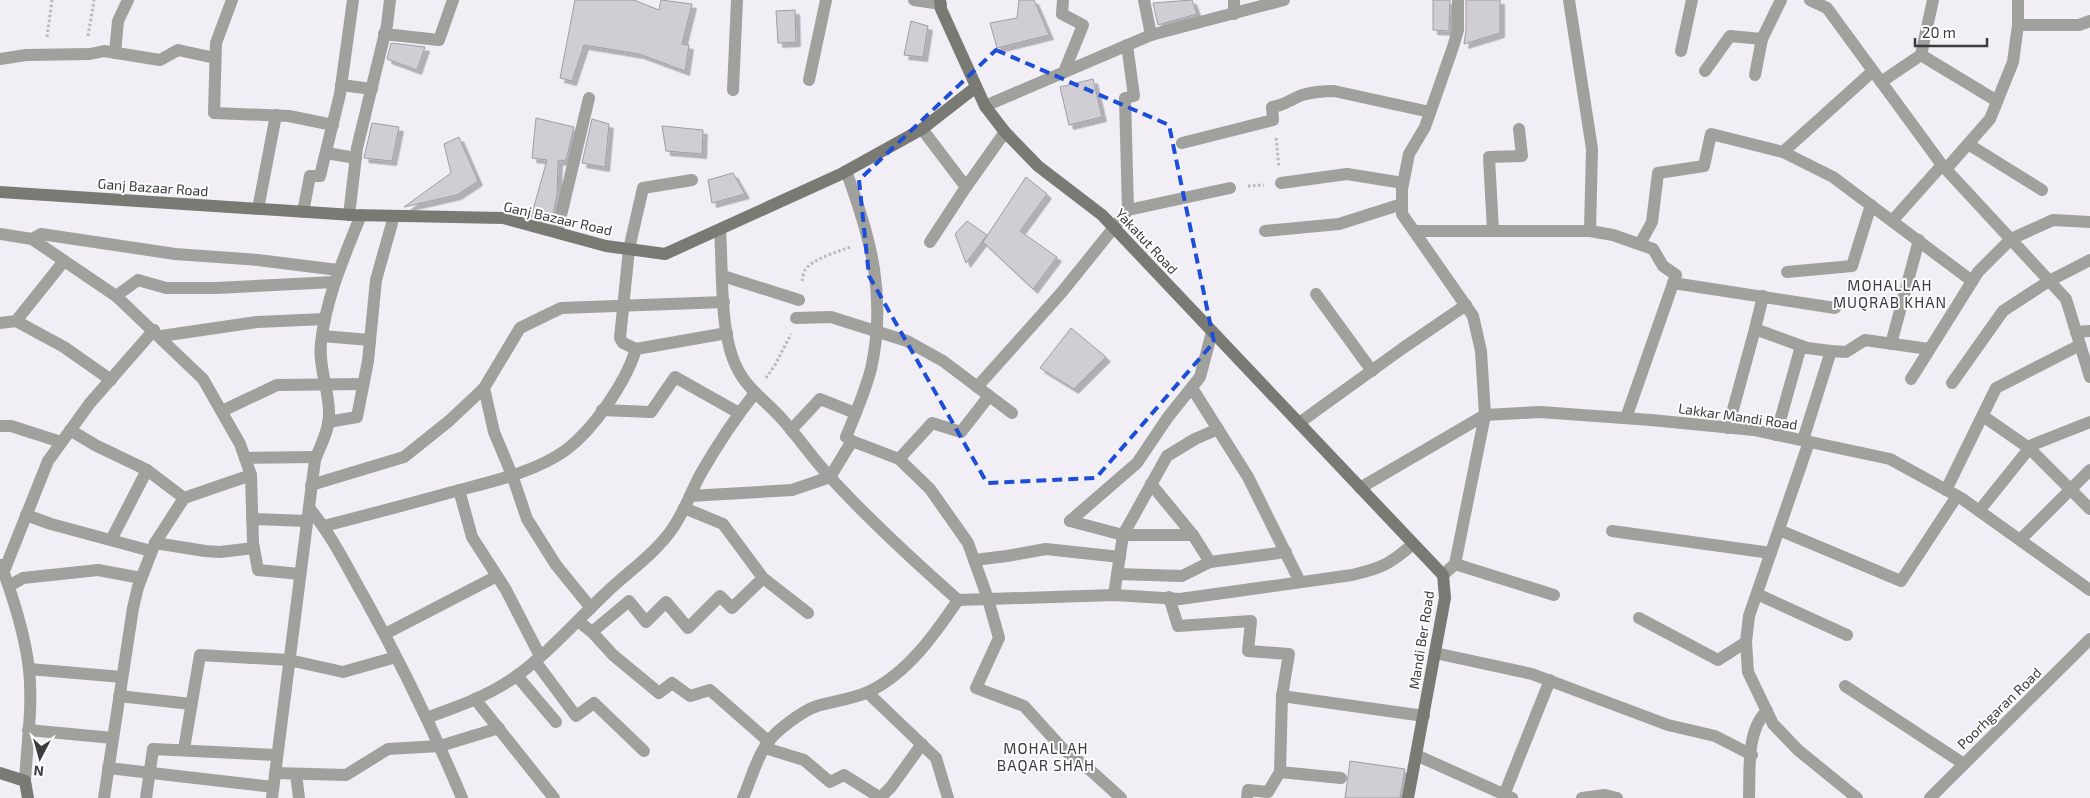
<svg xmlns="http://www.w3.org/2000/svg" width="2090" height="798" font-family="'Exo 2',sans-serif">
<defs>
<filter id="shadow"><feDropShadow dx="4.5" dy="4.5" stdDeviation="0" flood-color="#0004"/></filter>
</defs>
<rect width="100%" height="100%" fill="#f1eef6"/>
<!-- building -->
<g fill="#d0cdd5" stroke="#a09da4" filter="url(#shadow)">
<path d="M575,0h59l25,10 2,-10 31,4 -10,40 7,1 -4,26 -46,-17 -55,-9 -12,36 -12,-3z"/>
<path d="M1019,0h15l15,35 -52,13 -7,-25 27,-5z"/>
<path d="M1192,0l5,14 -39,11 -5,-22z"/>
<path d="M1433,0h17l-1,31 -16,-1z"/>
<path d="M1466,0h34v33l-36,11 2,-14z"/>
<path d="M795,10l1,32 -18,1 -2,-32z"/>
<path d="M911,21l17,5 -5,31 -19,-2z"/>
<path d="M391,43l34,4 -8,23 -30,-11z"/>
<path d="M1093,79l9,38 -33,8 -9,-38z"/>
<path d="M536,118l38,9 -8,33 -8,1 -1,34 -6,28 -20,-6 16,-57 -15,-2z"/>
<path d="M592,119l17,5 -4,43 -23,-4z"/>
<path d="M372,123l27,4 -7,34 -28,-3z"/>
<path d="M662,126l41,4 -1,24 -36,-3z"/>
<path d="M459,137l19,44 -21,14 -53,12 47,-34 -7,-29z"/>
<path d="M733,173l12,21 -33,9 -4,-23z"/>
<path d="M1026,177l21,17 -27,37 37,26 -24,32 -50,-47z"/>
<path d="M967,221l20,14 -21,28 -11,-29z"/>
<path d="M1071,328l35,29 -32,32 -34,-21z"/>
<path d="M1350,761l55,8 -5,29h-55z"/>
</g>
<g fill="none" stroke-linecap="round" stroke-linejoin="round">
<!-- path -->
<g stroke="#bab8be" stroke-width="3" stroke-dasharray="2.5 2.5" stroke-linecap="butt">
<path d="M88,36l6,-36"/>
<path d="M47,37l5,-37"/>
<path d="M1276,138l3,29"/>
<path d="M1248,186l16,-1"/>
<path d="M802,281c1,-3 1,-9 3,-11 7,-11 34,-19 46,-23"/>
<path d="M766,378l9,-13 16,-31"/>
</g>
<!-- lane -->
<g stroke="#a0a09d" stroke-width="12">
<path d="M232,0l-16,43 -2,70 75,3 44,9"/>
<path d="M914,0l27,4"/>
<path d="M1063,0l-1,14 21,11 -19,47"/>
<path d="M1458,0v30l-5,17 -28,80 -16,27 -7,35v25l71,102 8,35 4,64"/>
<path d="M1569,0l23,149 -2,82"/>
<path d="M1234,14v-14"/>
<path d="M2018,25h61l11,-4"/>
<path d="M384,34l55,6 14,-40"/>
<path d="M1681,51l11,-51"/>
<path d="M115,53l3,-32 10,-21"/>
<path d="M1921,55l12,-55"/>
<path d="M0,59l26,-4 64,-1 14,-3 56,9 18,-10 37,8"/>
<path d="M1705,71l25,-35 32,3 19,-39"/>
<path d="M1755,75l7,-36"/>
<path d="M809,80l17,-80"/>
<path d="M1881,82l40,-27 76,46"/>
<path d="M341,85l31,4"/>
<path d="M733,90l4,-90"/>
<path d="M922,129l44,58"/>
<path d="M1182,143l91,-23 -1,-13c11,-1 20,-8 30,-12 11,-3 21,-4 32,-4l96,21"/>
<path d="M1968,144l74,46"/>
<path d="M1783,152l50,25 139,104"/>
<path d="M326,153l30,5"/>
<path d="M1946,169l44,-50 23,-57 5,-37v-25"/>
<path d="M692,180l-49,8 -14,61 -9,89 3,5 13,6 91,-16"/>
<path d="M1281,183l66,-9 56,9"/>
<path d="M258,209l18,-94"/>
<path d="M1128,210l102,-22"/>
<path d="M303,212l7,-36h10l20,-82 13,-94"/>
<path d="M349,215l8,-67 30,-123 3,-25"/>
<path d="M1893,220l49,-55"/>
<path d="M720,230c3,40 -1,103 17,138 10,21 30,34 45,51 17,19 31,40 48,58 40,44 84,84 128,123l156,-5 66,4 172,-24c30,-7 38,-11 61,-31"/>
<path d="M1265,231l74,-7 63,-20"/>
<path d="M1414,231h176l23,4 40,14 10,17 13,9 -50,143"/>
<path d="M1493,231l-4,-74 33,-1 -3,-27"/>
<path d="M557,232l32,-134"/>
<path d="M0,234l32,5 84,57 87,83 37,65 11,31 2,68 5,27 42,4"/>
<path d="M32,239l9,-5 134,20 83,6 80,10"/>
<path d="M930,242l36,-55 39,-55"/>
<path d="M1640,244l12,-22 6,-49 46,-7 7,-32 72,18 90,-81"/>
<path d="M1787,272l65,-6 19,-61"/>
<path d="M723,276l76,24"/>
<path d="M1673,283l162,25"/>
<path d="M1316,294l56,77"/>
<path d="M116,296l22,-16 28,8h50l118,-6"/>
<path d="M796,318l35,-1 76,24 36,20 69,52"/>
<path d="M16,321l48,26 47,33"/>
<path d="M0,323l16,-2 48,-60"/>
<path d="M1755,329l8,-33"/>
<path d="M2076,332l14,-1"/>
<path d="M161,336l96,-14 68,-3"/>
<path d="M322,336l48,4"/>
<path d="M1891,344l28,-104"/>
<path d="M1911,379l67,-107 33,-33 42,-19 37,2"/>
<path d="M1952,383l51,-72 46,-30 41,-21"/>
<path d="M977,387l85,-95 66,-82 -3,-112 9,-2 -7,-51"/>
<path d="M484,388l10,44 18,43 15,44 29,46 35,43"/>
<path d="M1192,388l56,89 52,105"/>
<path d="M602,410l49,2 24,-35 64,36"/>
<path d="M222,411l55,-26 86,-1"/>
<path d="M1983,416l46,32 61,61"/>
<path d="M328,422l29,-5 11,-56 8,-81 18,-64"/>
<path d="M1299,423l104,-75 63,-43"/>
<path d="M0,426h11l50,16"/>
<path d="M1728,428l27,-99 52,19 24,3 15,1 19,-12 64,9"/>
<path d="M70,430l25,15 52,25 37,28"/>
<path d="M791,430l29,-31 35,14"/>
<path d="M1776,435l25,-89"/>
<path d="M1803,440l28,-89"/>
<path d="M852,441l47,18 33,-36 29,9 28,-36"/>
<path d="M245,458l71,-1"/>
<path d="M899,459l31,30 38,54 20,56 11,39 -23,50 48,18 39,43 26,20 32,29"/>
<path d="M1151,484l42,51"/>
<path d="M311,485l93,-28 45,-36 35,-33 36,-60 41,-20 163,-6"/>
<path d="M459,490l13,47 34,53 34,66"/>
<path d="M1946,490l50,-102 84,-43"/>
<path d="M690,496l102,-6 38,-13 22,-36 -6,-4c9,-22 19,-45 25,-68 16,-72 0,-131 -25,-198"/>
<path d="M309,508c22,26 37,57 54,87 37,66 70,134 99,203"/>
<path d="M684,508l39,16 40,54 45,35"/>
<path d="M1979,511l53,-66 58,-23"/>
<path d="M26,515l25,9 100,27"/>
<path d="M252,519l55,2"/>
<path d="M1070,521l67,-58 31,-46 32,-40 12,-45"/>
<path d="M1070,521l53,14h70l17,27"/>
<path d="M324,526c43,-11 85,-22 128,-34 37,-10 82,-19 114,-42 28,-21 60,-68 70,-101"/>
<path d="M1779,530l122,51 56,-85"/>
<path d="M1612,531l159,22"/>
<path d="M111,540l36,-70"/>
<path d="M2020,540l70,-70"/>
<path d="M155,543l29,-45 67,-23"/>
<path d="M974,560l33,-4 39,-7 74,8"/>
<path d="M1455,564l99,31"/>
<path d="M1,565c12,32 24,70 28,104 4,37 -2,75 -4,112"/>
<path d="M4,571l44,-110 42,-58 64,-73"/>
<path d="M1117,574l65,2 28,-14 76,-10"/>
<path d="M9,586l14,-8 75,-8 43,8"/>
<path d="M1757,594l90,41"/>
<path d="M1114,595l9,-60 44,-79 28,-17 23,-10"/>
<path d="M1169,597l9,29 73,-5 -3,30 41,3 -7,42 -2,76 -12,20 -20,-2 -1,8"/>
<path d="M1639,618l79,42 28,-18"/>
<path d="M578,621l14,11 37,-31 17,21 20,-20 22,26 32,-32 12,12 31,-30"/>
<path d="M592,632l21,23 46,38 13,-10 18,13 20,-6 59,52"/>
<path d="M385,634l112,-58"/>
<path d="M1435,653l97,21 136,51 47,11 37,19"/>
<path d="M535,661l41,55 18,-13 50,48"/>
<path d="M29,669l93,8"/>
<path d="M517,676l39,46"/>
<path d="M1845,686l119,78"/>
<path d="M868,693l68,65 12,40"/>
<path d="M119,696l72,8"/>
<path d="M1282,696l142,20"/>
<path d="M475,699l79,99"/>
<path d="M426,718c31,-11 62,-22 89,-41 34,-24 62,-57 92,-85 21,-20 46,-37 63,-60 13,-17 20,-38 30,-57 16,-28 35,-57 55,-82"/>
<path d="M28,730l85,8"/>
<path d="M765,748l39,12 26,22 14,-7 37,23"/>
<path d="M184,749l16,-94 89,5 54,12 53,-15"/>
<path d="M1416,755l96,43"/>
<path d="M108,768l165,19"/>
<path d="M1280,772l61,6"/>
<path d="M275,773l71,2 42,-26 52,-3 59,-18"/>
<path d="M296,774l3,24"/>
<path d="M1504,795l46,-115"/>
<path d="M104,798l29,-190 5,-21 17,-44 50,8 15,1 34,-4"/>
<path d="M146,798l7,-49 124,6"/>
<path d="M743,798c8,-18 13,-40 25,-56 9,-12 34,-31 49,-36 16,-5 36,-7 51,-14 39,-18 67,-58 90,-92"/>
<path d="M880,798l11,-11 31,-43"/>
<path d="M1582,798l23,-3 12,3"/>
<path d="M1749,798c1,-27 -3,-68 18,-87"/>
</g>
<!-- street -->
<g stroke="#a0a09d" stroke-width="12">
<path d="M1144,0l7,35"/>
<path d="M1810,0l17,8 115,157 124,134 24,78"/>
<path d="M985,106l166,-71 133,-35"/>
<path d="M1809,442l-60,174 -3,26 2,30 25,52 25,26 59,48"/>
<path d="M1360,488l125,-73 55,-3 111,8 103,10 136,29 71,39 129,92"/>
<path d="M1443,575l12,-11 30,-149"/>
<path d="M272,798l43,-338c5,-14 14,-29 14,-44 1,-24 -11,-49 -8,-73 5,-45 23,-86 40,-128"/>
<path d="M1930,798l160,-159"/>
</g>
<!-- secondary -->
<g stroke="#7a7a75" stroke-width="12">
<path d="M940,0l1,9 44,97 20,26 33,34 64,49 341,360 2,23 -37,200"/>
<path d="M0,192l353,23 150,3 103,28 59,8 176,-80 81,-45 54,-42"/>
<path d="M0,773l25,8 3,17"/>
</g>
</g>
<!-- marked area -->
<path fill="none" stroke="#1d4ed8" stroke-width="4" stroke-dasharray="10 6" stroke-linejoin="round" d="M996,50l173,75 45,217 -118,136 -109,5 -118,-207 -10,-96z"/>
<g text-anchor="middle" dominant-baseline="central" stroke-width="4" stroke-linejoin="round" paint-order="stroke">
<!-- street labels -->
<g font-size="14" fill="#3c3b3e" stroke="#fdfdfe">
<text transform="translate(153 187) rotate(4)">Ganj Bazaar Road</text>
<text transform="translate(558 218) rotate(13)">Ganj Bazaar Road</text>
<text transform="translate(1147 241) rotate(47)">Yakatut Road</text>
<text transform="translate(1738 416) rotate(8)">Lakkar Mandi Road</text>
<text transform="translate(1421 640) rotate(-81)">Mandi Ber Road</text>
<text transform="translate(1999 708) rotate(-44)">Poorhgaran Road</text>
</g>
<!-- neighbourhood labels -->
<g font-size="15" letter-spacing="1" fill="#3d3b41" stroke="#fdfdfe">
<text x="1890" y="285">MOHALLAH<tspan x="1890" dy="17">MUQRAB KHAN</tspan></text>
<text x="1046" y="748">MOHALLAH<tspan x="1046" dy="17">BAQAR SHAH</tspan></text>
</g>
</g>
<!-- north arrow -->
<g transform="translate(40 758) rotate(186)" stroke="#fdfdfe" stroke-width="4" paint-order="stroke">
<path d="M0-4L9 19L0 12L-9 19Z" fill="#3c3b3e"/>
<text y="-8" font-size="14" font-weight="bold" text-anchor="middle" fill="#3c3b3e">N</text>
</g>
<!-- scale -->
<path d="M1915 38v8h72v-8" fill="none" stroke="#3c3b3e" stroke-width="2.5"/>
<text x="1922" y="38" font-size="15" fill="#3c3b3e" stroke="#fdfdfe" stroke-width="4" paint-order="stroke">20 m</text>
</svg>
